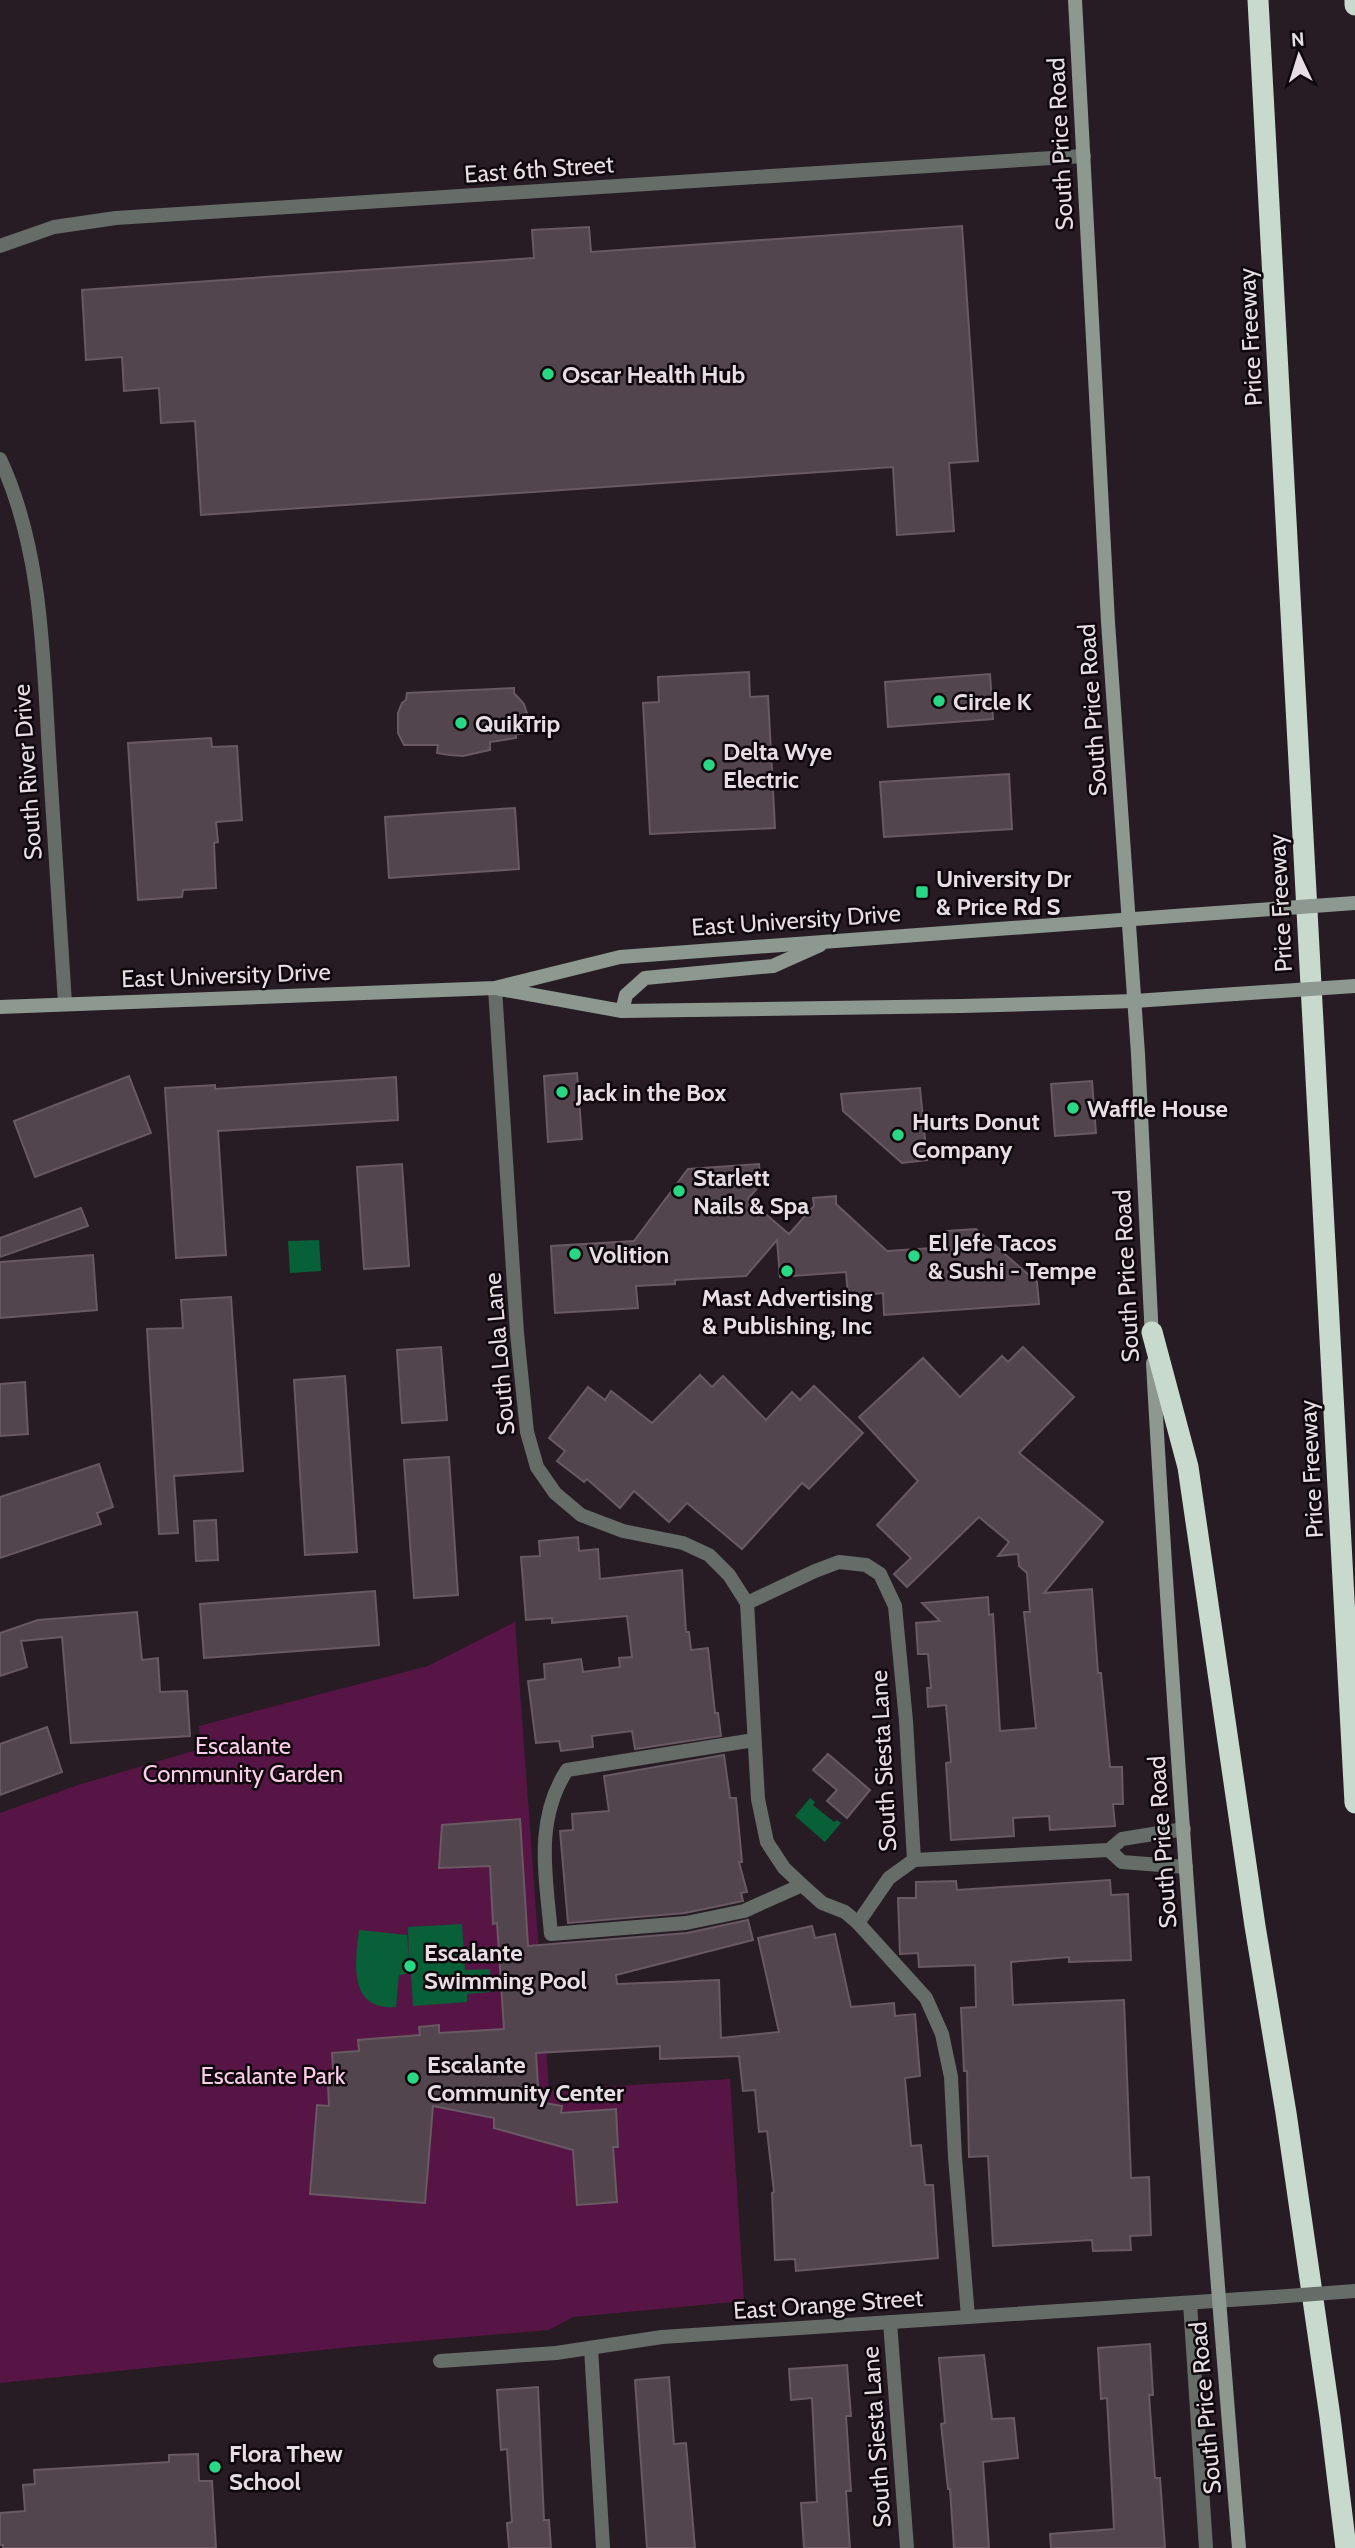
<svg xmlns="http://www.w3.org/2000/svg" width="1355" height="2548" font-family="Cabin,sans-serif">
<rect width="100%" height="100%" fill="#281c24"/>
<!-- green -->
<path fill="#571546" d="M515,1622l34,468 181,-11 14,222 -171,16 -24,13 -189,16 -360,37v-570l78,-28 122,-36 -1,-23 229,-60z"/>
<!-- water -->
<g fill="#076037">
<path d="M319,1240l2,31 -31,2 -2,-32z"/>
<path d="M810,1798l5,4 -2,3 21,17 3,-2 4,3 -16,19 -30,-26z"/>
<path d="M462,1924l3,46 25,-1 1,23 -24,2v8l-54,4 -2,-33 -12,2 -3,32c-48,4 -41,-45 -37,-77l48,5 2,26 -1,-34z"/>
</g>
<!-- building -->
<g fill="#53454e" stroke="#685963" stroke-width="2">
<path d="M962,226l16,235 -29,2 5,68 -57,4 -4,-68 -692,48 -6,-94 -34,2 -2,-35 -35,3 -2,-34 -36,3 -4,-70 452,-32 -2,-28 57,-3 2,25z"/>
<path d="M749,672l1,25 18,-1 7,132 -125,6 -7,-131 16,-1 -1,-25z"/>
<path d="M990,674l3,45 -105,8 -3,-45z"/>
<path d="M514,688v5l10,11 4,13 -5,17h-7v4l-26,4v8l-27,6 -13,-1 -13,-2 1,-8h-34l-6,-12v-20l4,-10 4,-3 1,-7z"/>
<path d="M211,738l1,9 25,-1 5,74 -26,2 2,20 -4,1 2,45 -33,2 -1,7 -44,3 -10,-157z"/>
<path d="M1009,774l3,55 -128,8 -4,-55z"/>
<path d="M515,808l4,61 -130,9 -4,-61z"/>
<path d="M577,1073l5,66 -34,3 -4,-66z"/>
<path d="M129,1076l22,57 -116,44 -21,-56z"/>
<path d="M396,1077l2,43 -180,11 8,124 -50,3 -11,-170 50,-3v4z"/>
<path d="M1092,1081l4,52 -41,3 -4,-52z"/>
<path d="M920,1088l7,72 -25,3 -59,-52 -2,-17z"/>
<path d="M402,1164l7,102 -45,3 -7,-102z"/>
<path d="M759,1164l1,21 -12,14 41,35 25,-28 -1,-8 23,-2v8l51,47 46,-3 13,-17 30,-2 61,53 2,22 -155,11 -1,-22 -35,3 -2,-24 -66,5 -3,-37 -31,36 -71,4v4l-39,2 2,22 -83,5 -4,-67 83,-5 54,-72z"/>
<path d="M81,1208l7,18 -88,31v-19z"/>
<path d="M93,1255l4,55 -97,8v-56z"/>
<path d="M231,1297l12,174 -69,5 4,57 -19,1 -12,-205 36,-1 -2,-28z"/>
<path d="M441,1347l6,73 -45,3 -5,-73z"/>
<path d="M1023,1347l51,50 -55,56 84,69 -59,71 48,-4 6,84h3l9,94h12l1,37h-10l2,22 -65,4 -1,-14 -36,2 1,18 -63,4 -5,-77 5,-1 -5,-57 -18,2 -1,-19h4l-3,-34h-10l-2,-31 24,-2 -18,-18 66,-6 1,18 4,-1 7,117 36,-3 -12,-116h6l-3,-39 -8,-7 -1,-12 -20,2 11,-14 -30,-25 -72,70 -13,-13 17,-16 -34,-33 41,-44 -59,-64 64,-59 37,39 42,-41 6,6z"/>
<path d="M700,1375l12,12 11,-11 43,44 26,-28 8,8 14,-14 49,47 -54,56 -7,-6 -60,66 -55,-46 -18,19 -35,-31 -14,17 -33,-29 -3,3 -27,-21 8,-10 -16,-13 39,-51 17,13 6,-9 41,32z"/>
<path d="M345,1376l12,176 -52,3 -11,-175z"/>
<path d="M25,1382l3,52 -28,2v-52z"/>
<path d="M449,1457l9,138 -44,3 -10,-138z"/>
<path d="M99,1464l14,43 -16,6 4,11 -101,34v-61z"/>
<path d="M216,1520l2,40 -22,1 -2,-40z"/>
<path d="M578,1537l1,14 19,-2 2,30 82,-9 4,62h3l2,18 17,-2 7,65h3l3,23 -86,13 -3,-18 -40,5 1,11 -32,4 -2,-10 -23,2 -8,-62 17,-2 -1,-15 37,-5 2,13 37,-5 -1,-9 13,-1 -5,-41 -75,7v-5l-26,2 -5,-63 19,-1 -1,-15z"/>
<path d="M375,1591l4,54 -175,13 -4,-54z"/>
<path d="M137,1612l5,48 16,-2 2,34 27,-1 3,45 -119,7 -9,-106 -41,4 6,26 -27,9v-43l38,-13z"/>
<path d="M47,1727l15,45 -62,23v-51z"/>
<path d="M828,1754l42,36 -23,28 -20,-17 10,-11 -24,-20z"/>
<path d="M724,1755l6,43h6l6,64h-3l8,30 -6,1 2,8 -58,12 -117,10 -8,-92 13,-1 -1,-16 37,-3 -5,-35z"/>
<path d="M520,1819l8,127 159,-13 61,-13 5,20 -137,35 1,9 102,-4 2,58 58,-6 -21,-94 54,-12 3,12 20,-4 16,73 43,-4 1,13 20,-2 5,62 -15,2 6,68 10,-1 4,40h8l5,73 -142,13 -1,-12 -20,1 -3,-67 2,-1 -7,-61 -8,1 -4,-42 -12,1 -4,-35 -79,3v-13l-124,7 3,49 23,4 -1,7 55,-4 2,38h-5l4,55 -40,3 -4,-55 -79,-22v-10l-61,-12 -8,97 -115,-9 7,-89 12,1 -1,-21 6,-1 -2,-31 27,-2 -1,-11 62,-5 -1,-8 20,-2v8l65,-4 -7,-106 -4,1 -3,-58 -51,2 3,-43z"/>
<path d="M1110,1880l1,15 17,-1 3,66 -62,2v-5l-58,5 2,43 111,-5 7,178 18,-1 2,58 -21,1 1,14 -38,1 -1,-11 -99,6 -5,-90 -19,1 -2,-86h-3l-3,-63 15,-1 -1,-42 -56,2 -1,-14 -18,1 -2,-56h18v-16l40,-1 1,9z"/>
<path d="M1150,2344l3,51h-4l6,83h5l5,70h-114l-1,-14 64,-5 -7,-131 -6,1 -3,-51z"/>
<path d="M984,2355l8,64 22,-1 4,40 -35,4 6,86h-35l-4,-59h-2l-7,-65 4,-1 -6,-65z"/>
<path d="M847,2365l4,51h-5l5,75h-5l4,57h-46l-3,-45 16,-1 -5,-104 -21,2 -2,-31z"/>
<path d="M669,2377l5,67 12,-1 9,105h-48l-12,-168z"/>
<path d="M538,2387l6,133h5l2,28h-42l-2,-25 5,-1 -5,-73 -6,1 -4,-60z"/>
<path d="M198,2454l1,27h13l4,67h-213v-3h-3v-32l25,-2 -2,-26 12,-1 -1,-14 135,-8v-7z"/>
</g>
<g fill="none" stroke-linecap="round" stroke-linejoin="round">
<!-- minor -->
<g stroke="#666c68" stroke-width="14">
<path d="M0,246l54,-19 62,-9 968,-62"/>
<path d="M0,459c42,90 43,196 49,293 5,84 11,168 16,251"/>
<path d="M495,988l22,345 10,99 10,35 18,26 26,22 42,16 60,12 26,12 20,20 18,28 11,196 9,43 17,26 18,17 20,18 23,9 13,11"/>
<path d="M747,1603l68,-32 24,-9 27,3 14,9 15,32 11,115 8,139 -25,18 -31,45 68,75 16,36 9,43 4,80 13,160"/>
<path d="M754,1740l-187,30c-33,51 -21,106 -16,164l135,-11 58,-12 58,-26"/>
<path d="M1184,1829l-62,10 -13,11 13,12 64,5"/>
<path d="M914,1860l195,-10"/>
<path d="M1190,2303l16,245"/>
<path d="M890,2322l17,226"/>
<path d="M591,2348l12,200"/>
<path d="M440,2361l116,-8 106,-16 612,-40"/>
</g>
<!-- secondary -->
<g stroke="#8d9891" stroke-width="14">
<path d="M1075,0l33,622 30,432 14,285"/>
<path d="M500,989l122,22 340,-5 173,-5 100,-7"/>
<path d="M0,1007l495,-19 125,-31 568,-42"/>
<path d="M622,1011l4,-16 19,-17 128,-12 47,-21"/>
<path d="M1153,1363c22,395 54,790 86,1185"/>
</g>
<!-- motorway -->
<g stroke="#c8d9cd" stroke-width="21">
<path d="M1258,0l97,1803"/>
<path d="M1355,0v5"/>
<path d="M1152,1332l36,135 67,459 31,187 44,304 16,131"/>
</g>
<!-- minor-bridge -->
<path stroke="#666c68" stroke-width="14" d="M1274,2297l81,-6"/>
<!-- secondary-bridge -->
<g stroke="#8d9891" stroke-width="14">
<path d="M1188,915l167,-12"/>
<path d="M1235,994l120,-8"/>
</g>
</g>
<!-- markers -->
<g fill="#29d885" stroke="#0e080c" stroke-width="2.5">
<circle cx="548" cy="374" r="7"/>
<circle cx="939" cy="701" r="7"/>
<circle cx="461" cy="723" r="7"/>
<circle cx="709" cy="765" r="7"/>
<rect x="915" y="885" width="14" height="14" rx="3.5"/>
<circle cx="562" cy="1092" r="7"/>
<circle cx="1073" cy="1108" r="7"/>
<circle cx="898" cy="1135" r="7"/>
<circle cx="679" cy="1191" r="7"/>
<circle cx="575" cy="1254" r="7"/>
<circle cx="914" cy="1256" r="7"/>
<circle cx="787" cy="1271" r="7"/>
<circle cx="410" cy="1966" r="7"/>
<circle cx="413" cy="2078" r="7"/>
<circle cx="215" cy="2467" r="7"/>
</g>
<g text-anchor="middle" dominant-baseline="central" stroke-width="5" stroke-linejoin="round" paint-order="stroke">
<!-- street labels -->
<g font-size="24" fill="#e7dee4" stroke="#0e080c">
<text transform="translate(1060 144) rotate(-93)">South Price Road</text>
<text transform="translate(539 169) rotate(-4)">East 6th Street</text>
<text transform="translate(1250 337) rotate(-93)">Price Freeway</text>
<text transform="translate(1092 710) rotate(-94)">South Price Road</text>
<text transform="translate(27 772) rotate(-94)">South River Drive</text>
<text transform="translate(1280 903) rotate(-93)">Price Freeway</text>
<text transform="translate(796 920) rotate(-4)">East University Drive</text>
<text transform="translate(226 975) rotate(-2)">East University Drive</text>
<text transform="translate(1126 1276) rotate(-93)">South Price Road</text>
<text transform="translate(499 1354) rotate(-95)">South Lola Lane</text>
<text transform="translate(1311 1469) rotate(-93)">Price Freeway</text>
<text transform="translate(883 1761) rotate(-93)">South Siesta Lane</text>
<text transform="translate(1162 1842) rotate(-94)">South Price Road</text>
<text transform="translate(828 2304) rotate(-4)">East Orange Street</text>
<text transform="translate(1205 2408) rotate(-95)">South Price Road</text>
<text transform="translate(876 2437) rotate(-94)">South Siesta Lane</text>
</g>
<!-- poi labels -->
<g font-size="24" font-weight="bold" fill="#e7dee4" stroke="#0e080c" text-anchor="start">
<text x="562" y="374">Oscar Health Hub</text>
<text x="953" y="701">Circle K</text>
<text x="475" y="723">QuikTrip</text>
<text x="723" y="751">Delta Wye<tspan x="723" dy="28">Electric</tspan></text>
<text x="936" y="878">University Dr<tspan x="936" dy="28">&amp; Price Rd S</tspan></text>
<text x="576" y="1092">Jack in the Box</text>
<text x="1087" y="1108">Waffle House</text>
<text x="912" y="1121">Hurts Donut<tspan x="912" dy="28">Company</tspan></text>
<text x="693" y="1177">Starlett<tspan x="693" dy="28">Nails &amp; Spa</tspan></text>
<text x="928" y="1242">El Jefe Tacos<tspan x="928" dy="28">&amp; Sushi - Tempe</tspan></text>
<text x="589" y="1254">Volition</text>
<text x="787" y="1297" text-anchor="middle">Mast Advertising<tspan x="787" dy="28">&amp; Publishing, Inc</tspan></text>
<text x="424" y="1952">Escalante<tspan x="424" dy="28">Swimming Pool</tspan></text>
<text x="427" y="2064">Escalante<tspan x="427" dy="28">Community Center</tspan></text>
<text x="229" y="2453">Flora Thew<tspan x="229" dy="28">School</tspan></text>
</g>
<!-- park labels -->
<g font-size="24" fill="#facce9" stroke="#0e080c">
<text x="243" y="1745">Escalante<tspan x="243" dy="28">Community Garden</tspan></text>
<text x="273" y="2075">Escalante Park</text>
</g>
</g>
<!-- north arrow -->
<g transform="translate(1299 56) rotate(356)" stroke="#0e080c" stroke-width="5" paint-order="stroke">
<path d="M0-5L12 26L0 18L-12 26Z" fill="#e7dee4"/>
<text y="-10" font-size="19" font-weight="bold" text-anchor="middle" fill="#e7dee4">N</text>
</g>
</svg>
